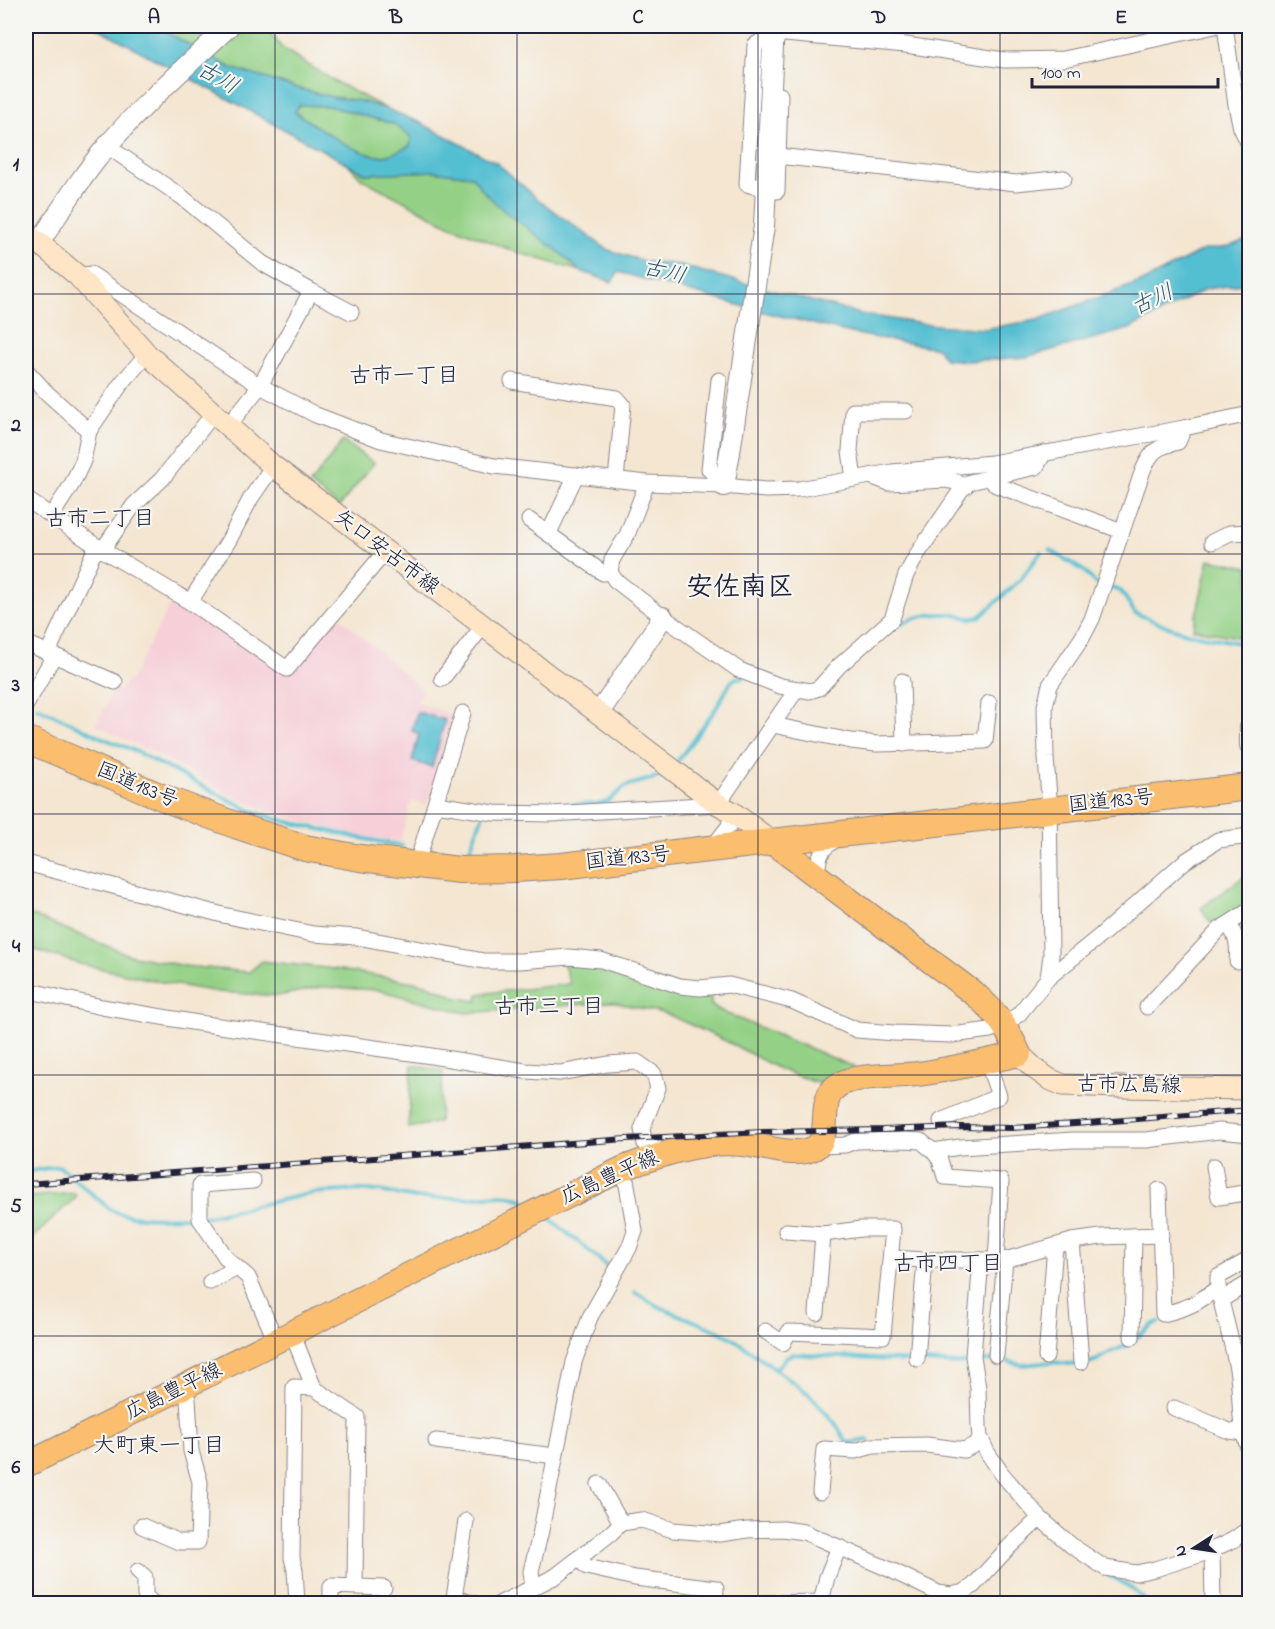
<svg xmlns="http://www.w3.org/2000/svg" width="1275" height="1629" font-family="'Indie Flower','Klee One',sans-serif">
<rect width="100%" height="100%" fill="#f6f6f2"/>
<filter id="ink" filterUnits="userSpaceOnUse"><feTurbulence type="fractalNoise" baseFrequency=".0167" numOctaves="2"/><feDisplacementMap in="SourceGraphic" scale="12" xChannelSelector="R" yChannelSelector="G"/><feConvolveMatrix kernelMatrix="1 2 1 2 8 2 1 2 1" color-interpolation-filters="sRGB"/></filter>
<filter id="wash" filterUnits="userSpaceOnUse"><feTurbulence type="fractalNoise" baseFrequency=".008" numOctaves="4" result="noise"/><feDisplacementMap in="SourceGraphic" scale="24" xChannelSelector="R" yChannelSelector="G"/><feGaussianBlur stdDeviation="1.35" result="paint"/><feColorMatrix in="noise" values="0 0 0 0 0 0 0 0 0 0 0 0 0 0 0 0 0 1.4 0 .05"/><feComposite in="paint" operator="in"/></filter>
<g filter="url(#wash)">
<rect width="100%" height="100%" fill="#f4e6d1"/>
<!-- built -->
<path fill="#f6cfd8" d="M174,597l112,75 49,-59 88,77 -7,12 37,13 -26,90 -16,-4 -11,41 -44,-7 -72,-19 -42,-15 -74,-41 -72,-35 18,-37 7,2 6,-10 3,1z"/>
<!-- green -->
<g fill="#94d186" stroke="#5b7a60" stroke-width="1.5">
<path d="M155,26h104l11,6 12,16 52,33 53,28 -27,-8 -28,-4 -32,-8 -69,-21z"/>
<path d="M299,105l30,1 65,18 17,13 -1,9c-8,3 -18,9 -27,10 -23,2 -69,-31 -88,-44z"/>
<path d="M348,164l18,10 67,-3 39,5c26,35 56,49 88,76 7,6 13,13 20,19l-64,-19 -67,-27 -87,-46z"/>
<path d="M343,441l31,22 -35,44 -29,-23z"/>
<path d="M1209,559l40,8v72l-56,-10z"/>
<path d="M1249,873v32l-34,25 -14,-22z"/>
<path d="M26,913l103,42 56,11 64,6 13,-11 73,8 91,15 33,14 18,3 1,-7 92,-10 -7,-21 34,4 114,27v11l14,8 129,54 -26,20 -49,-18 -51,-27 -61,-28 -55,-12 -146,11 -88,-23 -56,-3 -44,9 -60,-4 -47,-8 -91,-20 -54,-17z"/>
<path d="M412,1065l31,6 -4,51 -31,6z"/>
<path d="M75,1193l1,4 -50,47v-47z"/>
</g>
<!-- water -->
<g fill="#55bfd2" stroke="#3c7086" stroke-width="1.5" fill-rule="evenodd">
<path d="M94,26h61l76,42 69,21 32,8 28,4 27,8 32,13 78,41 43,38 68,49 38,12 28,2 186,50 64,10 60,5 53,-9 109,-40 58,-30 23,-3 22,-8v44l-43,6 -77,40 -103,28 -58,4 -23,-2 -8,-11 -82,-14 -91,-22 -146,-40 -6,10 -32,-11 -21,-19 -55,-41 -21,-20 -11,-15 -39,-5 -67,3zM299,105l30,1 65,18 17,13 -1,9c-9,3 -18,9 -27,10 -23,2 -68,-31 -88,-44z"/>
<path d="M417,712l28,8 -13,47 -20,-6 7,-27 -7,-3z"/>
</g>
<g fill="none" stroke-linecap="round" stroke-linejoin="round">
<!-- stream -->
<g stroke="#55bfd2" stroke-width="4">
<path d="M1050,550l34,21 12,13 4,1"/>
<path d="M1107,587l14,4 14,22 39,16 13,4 63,12"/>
<path d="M890,630c17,-11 37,-17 58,-16 11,0 20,7 32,3l40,-37 21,-28"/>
<path d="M37,707l68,32 26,10 118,61 31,10 75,17 47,9"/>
<path d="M677,762l38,-52 16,-28 5,-4h7"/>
<path d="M493,803l33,2 73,-1 8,-2 19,-16 39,-11"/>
<path d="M426,850l42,4 14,-37"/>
<path d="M26,1172l33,-6 52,44c24,11 59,7 85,7"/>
<path d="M204,1217l109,-24 48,-3 18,1 37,7h49l35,-3 11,1 12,4 6,5"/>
<path d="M550,1219l48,39 9,9"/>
<path d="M635,1292l22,14 59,24 18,9 75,55 26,29 12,20 22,-3"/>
<path d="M979,1362l19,-3 25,6 29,-3 26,3"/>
<path d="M1086,1364l11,-4 16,-9 15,-6 24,-20 7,-3"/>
<path d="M775,1370l10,-12 6,-4 168,10 9,-1"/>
<path d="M1109,1576c14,4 29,18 40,28"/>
<path d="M1249,1604l1,-1"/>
</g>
</g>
</g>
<g filter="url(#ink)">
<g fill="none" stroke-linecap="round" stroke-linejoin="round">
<!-- minor casing -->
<g stroke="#8b8486" stroke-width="17">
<g id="minor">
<path d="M1225,26l11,79 5,23 9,18"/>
<path d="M774,33l132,12 98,15 60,-1 151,-33"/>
<path d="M107,146l75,51 80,66 49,28 40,21"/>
<path d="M778,156l238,27 48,-5"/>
<path d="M754,186l-7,-2 8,-139 19,-12 3,6"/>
<path d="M771,190l6,1 3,-96"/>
<path d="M78,276l13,-2 169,112 56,29 65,25 113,26 153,17 77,3 42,4 33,-1 93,-17 100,-9 192,-35 66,-14"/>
<path d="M26,370l20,22 43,39"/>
<path d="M719,380l-10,89 15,17"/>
<path d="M512,381l105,17 6,7 -7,75"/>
<path d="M228,426l32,-40 51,-95"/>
<path d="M870,476l19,7 56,-3 12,2 8,5"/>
<path d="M989,478l7,7 126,46"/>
<path d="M854,479l-4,-28 3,-40h53"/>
<path d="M647,483l-20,52 -15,25 -2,12 5,8 48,37 76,53 41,16 30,5 9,-3 20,-22 53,-47 14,-44 12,-22 43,-63 9,-8 66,-15 8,-14"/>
<path d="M26,499l75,50 89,53 97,67 98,-117"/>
<path d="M52,515l20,-31 11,-23 6,-30 32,-47 26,-30"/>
<path d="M529,520l74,53 7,-1"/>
<path d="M549,533l27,-58"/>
<path d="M1212,542l18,-9 20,-1"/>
<path d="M190,602l39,-62 22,-42 22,-32"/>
<path d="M26,643l89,39"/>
<path d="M442,679l41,-53"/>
<path d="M902,681l2,63"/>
<path d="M26,705l25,-44v-15l42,-92 12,-8 29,-41 28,-26 51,-65"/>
<path d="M773,725l78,16 26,3 108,-3 4,-38"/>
<path d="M436,804l58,9 57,1 167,-10 79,-115"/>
<path d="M711,849l18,-23 3,-14"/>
<path d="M26,863l197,52 90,19 44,3 127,24h37l48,-4 32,3 79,26 20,2 29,-3 63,16 65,29 37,3 58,2 38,-5 14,-5 15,-11 29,-36 52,-42 84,-74 34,-22 32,-4"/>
<path d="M416,866l47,-153"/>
<path d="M818,876c-1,-19 3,-29 21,-38"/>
<path d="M1229,924c7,13 10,21 8,37"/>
<path d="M1048,978l3,-23 -2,-158 -3,-39 -1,-52 5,-21 32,-47 10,-19 51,-149c9,-20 14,-23 35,-28l6,-14"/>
<path d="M26,990l76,17 96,16 227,32 100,16 35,2 48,-9 29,-2 17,12 4,14 -16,41 3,15 10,3 7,7"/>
<path d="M1147,1007l73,-78 30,-19"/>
<path d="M941,1121l58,-25 -12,-35"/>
<path d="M818,1146l27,-1 11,-4 49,-1 16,1 12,10 7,9 5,17 56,4 -5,79"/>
<path d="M933,1151l27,-4 113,-7h73l73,-9 31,3"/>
<path d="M1214,1166l5,31 31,-5"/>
<path d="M253,1181l-53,4v34l27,40 21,18 28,64"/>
<path d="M1159,1190l4,124c26,-6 34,-11 55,-26 6,27 14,54 19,81 5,28 0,56 13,82"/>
<path d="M1072,1241l9,121"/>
<path d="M891,1258l34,2h80l67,-19 29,-4 60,-2"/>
<path d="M981,1260l-8,96 5,32 1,39 1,10 7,15 15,22 38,44 32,28 33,22 31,5 19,-4 50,-16 28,-13 17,-12"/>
<path d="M210,1282l27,-14"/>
<path d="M1218,1288v-11l32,-18"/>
<path d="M1221,1300l29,-18"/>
<path d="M817,1313l6,-79"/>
<path d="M765,1331l18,12 6,-11 94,4 10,-107h-32l-38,5 -37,-3"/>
<path d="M292,1333l22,55"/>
<path d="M1132,1337l2,-101"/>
<path d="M996,1355l9,-95"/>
<path d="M1046,1357l9,-111"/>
<path d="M917,1359l8,-99"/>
<path d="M1174,1408l55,23 14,2"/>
<path d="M436,1441l119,15"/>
<path d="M599,1484l22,39"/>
<path d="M820,1492l4,-43 31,2 18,-5 54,-1 37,5 18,-9"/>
<path d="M466,1521l-12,77 21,6"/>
<path d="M142,1526l37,16h19l2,-60 -9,-31 -3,-52 -6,-11"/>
<path d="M1212,1550l1,54"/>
<path d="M578,1558l9,9 48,11 81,10 -1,16"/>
<path d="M138,1571l7,6v19l9,8"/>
<path d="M533,1587l-2,-16 9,-36 34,-173 16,-45 39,-69 6,-17 -11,-63"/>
<path d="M763,1603l58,-1 6,-25 12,-30"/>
<path d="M296,1604l1,-1 -2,-33 -3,-12 2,-171 20,1 43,29 -2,169"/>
<path d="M331,1604v-18l53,2"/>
<path d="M499,1604l57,-28 55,-43 10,-10 21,-3 31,10 47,4 27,-4 36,-1 21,3 89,39 45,22 13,2 13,-3 9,-6 36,-39 31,-29"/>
</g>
</g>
<!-- tertiary casing -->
<g stroke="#8b8486" stroke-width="22">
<g id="tertiary">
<path d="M39,243c22,-33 43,-68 69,-98 37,-43 80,-80 121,-119"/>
<path d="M724,486l6,-34 34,-226 10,-200"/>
<path d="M599,713l64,-96"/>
<path d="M1250,728v17"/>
</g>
</g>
<!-- secondary casing -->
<g stroke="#8b8486" stroke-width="23">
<g id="secondary">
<path d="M26,234l13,9 39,33 69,78 126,112 445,338 14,8 40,30"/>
<path d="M1019,1054l16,15 14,10 14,6 57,2 130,2"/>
</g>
</g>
<!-- primary casing -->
<g stroke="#8b8486" stroke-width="26">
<path id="primary" d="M26,1465l598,-297c38,-14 78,-28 119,-24 21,2 43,11 63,7 34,-7 5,-51 34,-67 18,-10 63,-7 85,-11 32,-5 63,-12 94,-19 -12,-27 -22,-40 -43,-59l-204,-153"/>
</g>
<!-- trunk casing -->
<g stroke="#8b8486" stroke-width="28">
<path id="trunk" d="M26,739l145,62 67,25 67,22 55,10 99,12 56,-1 46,-3 689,-79"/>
</g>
<!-- minor -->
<use href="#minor" stroke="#fff" stroke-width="15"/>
<!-- tertiary -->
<use href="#tertiary" stroke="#fff" stroke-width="20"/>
<!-- secondary -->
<use href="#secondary" stroke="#fde5c5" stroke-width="21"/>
<!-- primary -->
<use href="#primary" stroke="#fbbe6e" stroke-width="24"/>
<!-- trunk -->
<use href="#trunk" stroke="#fbbe6e" stroke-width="26"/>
<!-- rail casing -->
<g stroke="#22223b" stroke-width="6">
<path id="rail" d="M26,1184l600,-45 137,-7 120,-2 77,-3 52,1 63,-4 175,-14"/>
</g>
<!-- rail -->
<use href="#rail" stroke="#f6f6f2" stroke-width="4" stroke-dasharray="11" stroke-linecap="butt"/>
</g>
</g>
<!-- grid -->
<path fill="none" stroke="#22223b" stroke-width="1.5" stroke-opacity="0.55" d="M275,26v1578M517,26v1578M758,26v1578M1000,26v1578M26,294h1224M26,554h1224M26,814h1224M26,1075h1224M26,1336h1224"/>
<g text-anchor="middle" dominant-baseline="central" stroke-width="4.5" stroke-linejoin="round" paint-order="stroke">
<!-- street labels -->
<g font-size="21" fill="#22223b" stroke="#f6f6f2">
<text transform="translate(386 553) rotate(37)">矢口安古市線</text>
<text transform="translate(137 786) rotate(23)">国道183号</text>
<text transform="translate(1111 802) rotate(-6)">国道183号</text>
<text transform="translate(628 859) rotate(-6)">国道183号</text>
<text transform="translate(1129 1086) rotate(1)">古市広島線</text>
<text transform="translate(610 1178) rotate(-24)">広島豊平線</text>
<text transform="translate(174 1392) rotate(-26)">広島豊平線</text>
</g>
<!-- water labels -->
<g font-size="22" font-style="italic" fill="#345970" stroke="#f6f6f2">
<text transform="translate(217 79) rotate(30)">古川</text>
<text transform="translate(664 273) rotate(14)">古川</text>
<text transform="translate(1153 301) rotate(-25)">古川</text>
</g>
<!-- neighbourhood labels -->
<g font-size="22" fill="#22223b" stroke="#f6f6f2">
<text x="404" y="377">古市一丁目</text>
<text x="100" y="520">古市二丁目</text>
<text x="549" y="1008">古市三丁目</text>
<text x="948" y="1265">古市四丁目</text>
<text x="159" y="1447">大町東一丁目</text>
</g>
<!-- district labels -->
<g font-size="27" font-weight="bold" fill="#22223b" stroke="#f6f6f2">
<text x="740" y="588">安佐南区</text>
</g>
</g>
<!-- margin -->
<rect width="1275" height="1629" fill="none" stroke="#f6f6f2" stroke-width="66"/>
<!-- north arrow -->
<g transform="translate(1194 1548) rotate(258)" stroke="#f6f6f2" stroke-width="4.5" paint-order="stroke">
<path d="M0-4.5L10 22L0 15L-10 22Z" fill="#22223b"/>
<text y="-9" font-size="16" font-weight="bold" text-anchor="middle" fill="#22223b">N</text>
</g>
<!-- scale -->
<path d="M1032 78v9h186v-9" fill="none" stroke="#22223b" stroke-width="3"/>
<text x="1041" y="78" font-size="18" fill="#22223b" stroke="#f6f6f2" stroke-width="4.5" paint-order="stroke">100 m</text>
<rect x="33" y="33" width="1209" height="1563" fill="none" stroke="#22223b" stroke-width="2"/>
<g font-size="20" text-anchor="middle" font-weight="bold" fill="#22223b">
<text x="154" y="23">A</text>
<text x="396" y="23">B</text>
<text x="638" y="23">C</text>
<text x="879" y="23">D</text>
<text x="1121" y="23">E</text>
<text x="16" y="170">1</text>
<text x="16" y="431">2</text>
<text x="16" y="691">3</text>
<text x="16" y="952">4</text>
<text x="16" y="1212">5</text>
<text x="16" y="1473">6</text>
</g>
</svg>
